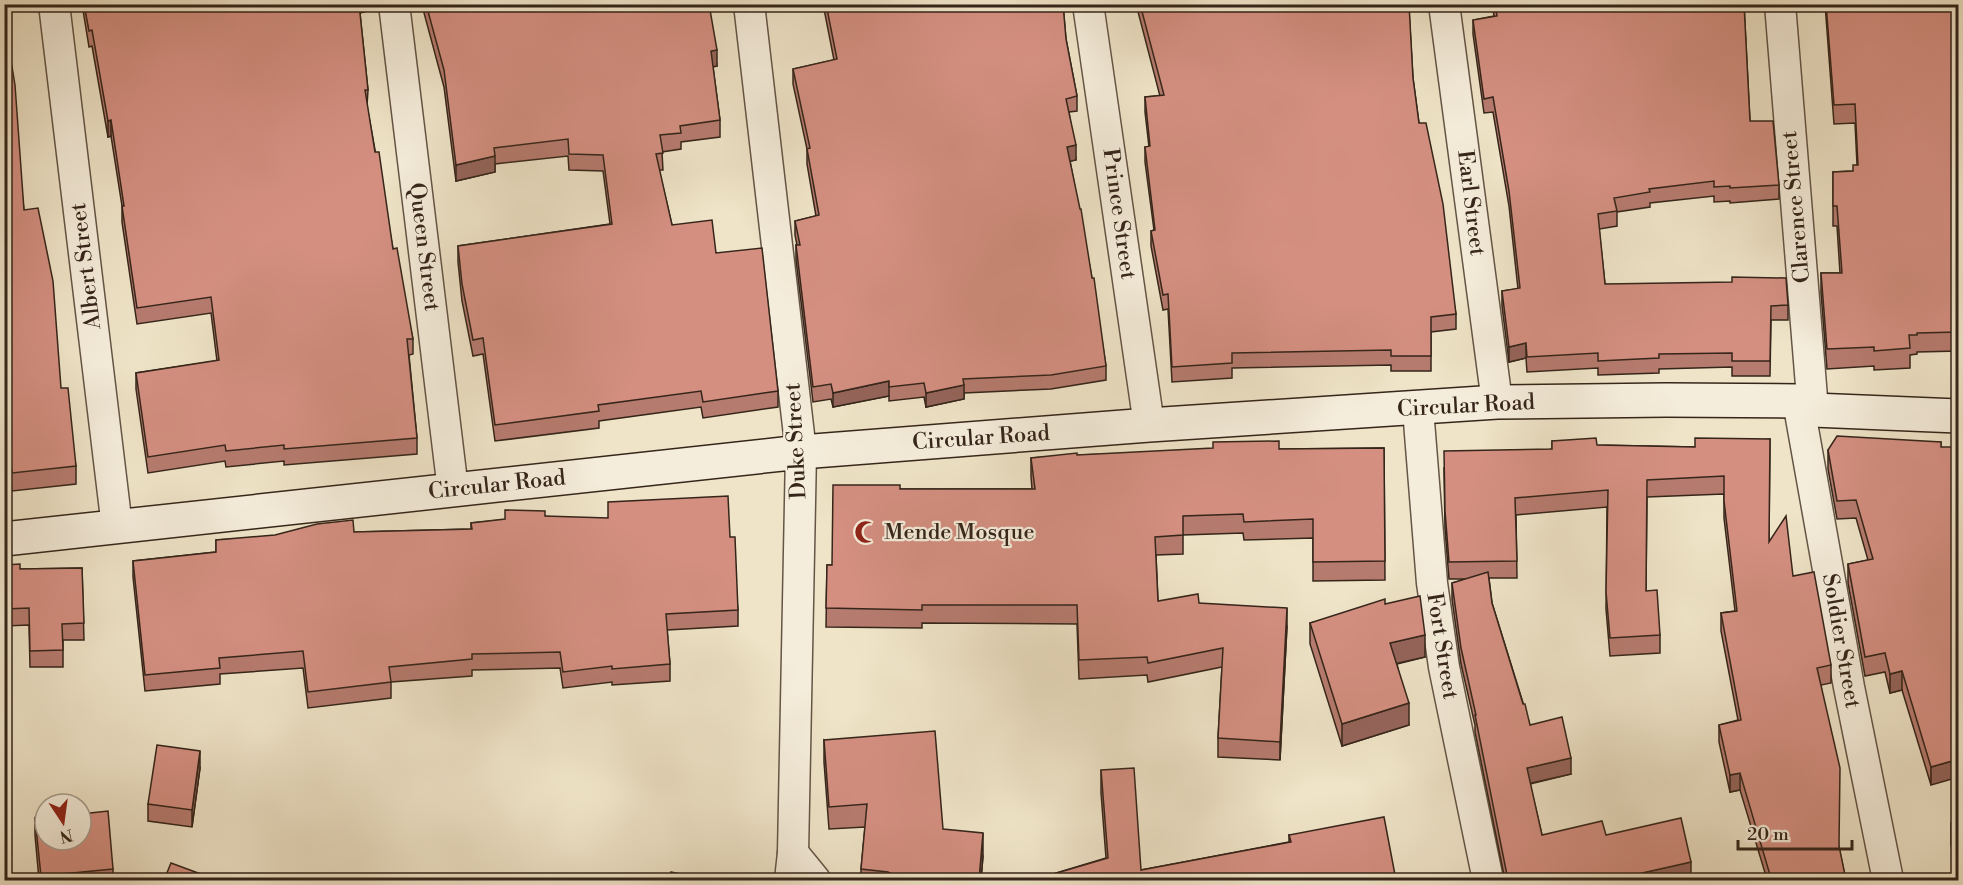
<svg xmlns="http://www.w3.org/2000/svg" width="1963" height="885" font-family="'Libre Bodoni',serif">
<rect width="100%" height="100%" fill="#efe4c8"/>
<filter id="stains"><feTurbulence type="fractalNoise" baseFrequency=".00333" numOctaves="4"/><feColorMatrix values="0 0 0 0 .2 0 0 0 0 .09 0 0 0 0 .02 0 0 0 .5 -.17"/></filter>
<radialGradient id="worn" r=".72"><stop offset=".6" stop-color="#630" stop-opacity="0"/><stop offset="1" stop-color="#630" stop-opacity=".3"/></radialGradient>
<g fill="none" stroke-linecap="round" stroke-linejoin="round">
<!-- street casing -->
<g stroke="#645546" stroke-width="33">
<g id="street">
<path d="M54,4l63,523"/>
<path d="M394,4l59,486"/>
<path d="M749,4l52,448 -8,401 -3,27"/>
<path d="M1088,4l61,421"/>
<path d="M1444,4l53,398"/>
<path d="M1780,4l33,406"/>
<path d="M1798,401l51,286 39,193"/>
<path d="M1418,409l14,174 12,84 44,213"/>
<path d="M793,853l22,27"/>
</g>
</g>
<!-- secondary casing -->
<g stroke="#35251a" stroke-width="36">
<path id="secondary" d="M4,539l797,-87 348,-27 348,-23 169,-2 132,1 15,9 145,6"/>
</g>
<!-- street -->
<use href="#street" stroke="#f5eddb" stroke-width="30"/>
<!-- secondary -->
<use href="#secondary" stroke="#f5eddb" stroke-width="33"/>
</g>
<!-- wall -->
<g fill="#b67b6f" stroke="#35251a" stroke-width="1.5">
<path d="M82,4h283v8l-5,1 8,77 -1,16 26,143 20,90v15l-4,1 8,83v16l-133,11v-4l-58,6 -1,-6 -77,12 -12,-84v-16l81,-12 -6,-48 -74,11 -15,-102v-16l-11,-70 -3,1 -16,-91 -3,1z"/>
<path d="M424,4h295v3l-10,2 8,57 -4,1 7,53v17l-39,5v7l-19,3 1,18h-4l13,55 44,28 62,138v16l-75,11 -2,-11 -102,14v7l-104,13 -12,-87 -10,2 -11,-55 -4,-39v-16l152,-22 -7,-53 -34,-1 -1,-14 -73,8v8l-39,9 -12,-94 -20,-74z"/>
<path d="M823,4h240l3,35 11,57v15l-8,1 7,48 -6,1 22,117 14,88v14l-55,9 -87,4v6l-38,8 -2,-10 -35,4v-5l-56,11 -2,-8 -18,3 -17,-142v-15h1l-2,-10v-14l21,-5 -9,-52v-15l-14,-65v-15l41,-9z"/>
<path d="M1136,4h279v5l-6,1 4,68 6,45 37,191v15l-25,3v39h-40v-6l-159,3v10l-60,4 -4,-73 -5,1 -12,-64v-15l3,-1 -9,-68v-15h4l-4,-35v-15l15,-1z"/>
<path d="M1492,4h252l6,117 29,64v14l-49,4v-2l-16,1v-6l-64,7v4l-33,5v14l-18,3 6,55 183,21v15h-17l-1,56h-38v-9l-73,2v4l-61,2v-7l-71,4 -1,-14 -17,4 -7,-56v-15l16,-2 -9,-83 -16,-94 -9,1 -11,-79v-14l21,-4z"/>
<path d="M1825,4h134v347l-42,1v2l-7,1v13l-36,2v-4l-47,3 -6,-76v-20h19l-3,-47h-4v-54l20,-1 4,-6 -2,-42 -21,1z"/>
<path d="M4,36l20,174 52,256v18l-64,7 -8,-73z"/>
<path d="M1770,439l-1,103 24,34 38,89v18l-10,2 18,163 7,32h-81v-4h1l-26,-86 -10,2 -11,-50v-17l19,-5 -17,-89v-18l14,-2 -11,-93v-24l-77,3 -1,94 14,44v18l-50,3 -4,-47 1,-102 -91,8 1,63h-28l3,25 38,122 41,49 -41,10 12,51h64l85,43 -9,2h-177l-30,-148v-7l-14,-61 -9,-65v-16l14,-4h-17l-4,-50 -1,-61 108,-19v-8l45,4 98,2z"/>
<path d="M1941,442l-10,343 -29,-95 -12,3 -5,-21 -20,4 -17,-93v-19l20,-4 -12,-42 -19,1 -9,-50v-19z"/>
<path d="M1384,448l1,132 -72,1v-43l-69,2 -1,-7 -60,2v19l-27,1 2,46 41,2 88,23 -7,134 -62,-3v-19l4,-71 -74,15 -1,-7 -68,4 -2,-55 -155,-1v5l-96,-1 1,-62h5l68,-76h132l-1,-12v-19l46,-3 202,-6z"/>
<path d="M545,516l185,21 8,73v16l-71,4 3,34v17l-58,4v-3l-49,6 -3,-20 -88,2v6l-81,6v16l-83,10 -5,-40 -83,6v10l-75,7 -12,-114v-16l83,-9v-12l138,-8 117,-3v-6z"/>
<path d="M4,565l16,4 62,-1 2,72h-21v27h-33l-1,-42 -25,1z"/>
<path d="M1385,604l40,53 -28,7 12,61 -67,21 -32,-102v-21z"/>
<path d="M824,740l119,89 40,27 -2,24h-120v-11l4,-42 -36,2 -5,-67z"/>
<path d="M200,768l-8,59 -44,-6v-17z"/>
<path d="M1101,770l40,100 148,-28v-7l107,45h-363l73,-22 -5,-65z"/>
<path d="M35,818l78,51v11h-74l-4,-45z"/>
<path d="M1959,821v58l-8,-34v-22z"/>
</g>
<!-- shaded-wall -->
<g fill="#94645a" stroke="#35251a" stroke-width="1.5">
<path d="M706,4h13v3l-13,3z"/>
<path d="M717,50v16l-6,1v-16z"/>
<path d="M111,120v16l-3,1v-16z"/>
<path d="M1076,145v15l-9,2v-15z"/>
<path d="M495,156v16l-39,9v-16z"/>
<path d="M1526,343v15l-17,4v-15z"/>
<path d="M889,381v15l-56,11v-14z"/>
<path d="M964,385v14l-38,8v-14z"/>
<path d="M1287,608v18l-7,134v-18z"/>
<path d="M1425,635v22l-35,8v-22z"/>
<path d="M1902,671v19l-12,3v-19z"/>
<path d="M1409,703v22l-67,21v-22z"/>
<path d="M200,751v17l-8,59v-17z"/>
<path d="M1571,758v16l-44,10v-16z"/>
<path d="M1959,759v18l-28,8v-18z"/>
<path d="M1740,773v17l-10,2v-17z"/>
<path d="M983,833v23l-2,24h-2z"/>
<path d="M1691,862v16l-9,2h-71z"/>
</g>
<!-- building -->
<g fill="#d48f81" stroke="#35251a" stroke-width="1.5">
<path d="M84,4h275l9,86h-3l10,62h4l14,97 4,-1 16,91h-6l10,99 -133,11v-4l-58,6 -1,-6 -77,12 -12,-84 83,-13 -8,-63 -74,11 -15,-102h2l-13,-86 -3,1 -16,-91 -3,1z"/>
<path d="M426,4h283l8,46 -6,1 9,69 -40,6 1,7 -21,2 3,18 -7,1 16,71 40,-5 4,33 46,-5 16,143 -75,11 -2,-11 -103,14 1,6 -104,14 -12,-87 -10,2 -11,-56 -4,-38 154,-22 -9,-69 -34,-1 -1,-15 -74,9 1,8 -39,9 -12,-95z"/>
<path d="M826,4h237l3,35 11,57 -11,3 10,46 -9,2 13,62h1l11,69h2l12,88 -55,9 -88,4 1,6 -38,8 -2,-10 -35,4v-6l-56,12 -2,-9 -18,3 -17,-142h4l-5,-24 24,-6 -12,-66 3,-1 -17,-79 44,-10z"/>
<path d="M1140,4h269l4,74 6,45h7l17,81 13,110 -25,3v39h-40v-6l-159,3v10l-60,4 -4,-73 -5,1 -12,-64 4,-1 -10,-83 5,-1 -5,-49 19,-2z"/>
<path d="M1495,4h249l6,117h23l6,64 -49,3v-2l-16,1v-6l-65,8 1,3 -36,6 3,13 -19,3 7,70 127,-2v-5l54,1 2,27 -17,1 -1,55h-38v-8l-73,1v4l-61,3v-8l-71,4 -1,-14 -17,4 -7,-56 18,-3 -11,-97 -16,-94 -9,2 -11,-79 24,-4z"/>
<path d="M1826,4h133v328l-42,1v2h-8l1,13 -36,3v-4l-47,2 -6,-76h21l-5,-67h-4v-34l20,-1v-6h5l-3,-61 -21,1z"/>
<path d="M4,36h3l8,49 9,125 14,-2 15,73 8,107h7l8,78 -64,7 -8,-73z"/>
<path d="M1837,436l104,6v5h18v312l-28,8 -29,-96 -12,3 -5,-21 -20,4 -17,-93 25,-5 -17,-59 -19,1 -9,-51z"/>
<path d="M1596,438l1,7 98,2v-9l75,1 -1,103 17,-26 7,60 21,-4 17,93 -14,3 23,100 -1,78 7,34h-80l-1,-4 5,-1 -30,-102 -10,2 -11,-50 22,-5 -20,-107 16,-2 -13,-110v-25l-77,4 -1,111 11,-1 3,45 -50,3 -4,-46 2,-102 -93,8 2,63 -68,1 -4,-51 -1,-60 108,-2v-8z"/>
<path d="M1279,441v8l105,-1 1,113 -72,1v-43l-69,3 -1,-8 -60,2v19l-28,2 3,64 40,-7 1,9 88,5 -7,134 -62,-4 5,-90 -75,15 -1,-6 -68,3 -2,-55h-155v5l-96,-2 1,-43h5l1,-80h67v4h135l-4,-31 46,-5v2l136,-7v-6z"/>
<path d="M728,496l2,41h5l3,73 -72,4 4,50 -58,5v-3l-49,6 -3,-20 -88,2v5l-83,8 2,15 -83,10 -5,-41 -84,7 1,10 -75,7 -12,-114 83,-9v-12l59,-5 42,-11 36,-4 1,12 118,-3 -1,-6 34,-4v-9l40,1v5l63,2v-16z"/>
<path d="M20,564v5l62,-1 2,55 -22,1 1,26 -33,1 -1,-43 -25,1v-44z"/>
<path d="M1488,572l4,31 31,101h2l5,21 32,-8 9,41 -44,10 15,67 60,-14 4,14 75,-17 10,44 -80,18h-103l-33,-165h1l-15,-67 -9,-65z"/>
<path d="M1420,596l5,39 -35,8 19,60 -67,21 -32,-101 75,-24v5z"/>
<path d="M935,731l8,98 40,4 -4,47h-77l-14,-8 -27,-3 6,-65 -38,3 -5,-67z"/>
<path d="M157,745l43,6 -8,59 -44,-6z"/>
<path d="M1134,768l7,102 150,-28 -2,-7 95,-18 12,63h-363l75,-22 -7,-88z"/>
<path d="M108,811l5,58 -72,7 -6,-58 10,-1v23h36v-26z"/>
<path d="M1959,821v37l-8,-35z"/>
<path d="M171,863l46,17h-53z"/>
<path d="M671,872l38,8h-40z"/>
</g>
<!-- icons -->
<defs>
<g id="mosque-bare" transform="scale(1.8)"><path d="M3.5-4.9A6 6 0 1 0 3.5 4.9A5 5 0 1 1 3.5-4.9Z" fill="#8f2418" stroke="#f5eddb" stroke-width="2.5" paint-order="stroke"/></g>
</defs>
<g fill-rule="evenodd">
<use href="#mosque-bare" x="866" y="532"/>
</g>
<g text-anchor="middle" dominant-baseline="central" stroke-width="4.5" stroke-linejoin="round" paint-order="stroke">
<!-- street labels -->
<g font-size="22" fill="#35251a" stroke="#f5eddb">
<text transform="translate(1471 203) rotate(83)">Earl Street</text>
<text transform="translate(1796 207) rotate(-95)">Clarence Street</text>
<text transform="translate(1119 214) rotate(82)">Prince Street</text>
<text transform="translate(424 247) rotate(83)">Queen Street</text>
<text transform="translate(86 266) rotate(-97)">Albert Street</text>
<text transform="translate(1466 406) rotate(-3)">Circular Road</text>
<text transform="translate(981 438) rotate(-4)">Circular Road</text>
<text transform="translate(796 441) rotate(-93)">Duke Street</text>
<text transform="translate(497 485) rotate(-6)">Circular Road</text>
<text transform="translate(1841 641) rotate(80)">Soldier Street</text>
<text transform="translate(1442 646) rotate(81)">Fort Street</text>
</g>
<!-- poi labels -->
<g font-size="22" fill="#35251a" stroke="#f5eddb" text-anchor="start">
<text x="884" y="532">Mende Mosque</text>
</g>
</g>
<!-- margin -->
<rect width="1963" height="885" fill="none" stroke="#efe4c8" stroke-width="24"/>
<rect x="6" y="6" width="1951" height="873" fill="none" stroke="#35251a" stroke-width="3"/>
<rect x="12" y="12" width="1939" height="861" fill="none" stroke="#35251a" stroke-width="1.5"/>
<!-- north arrow -->
<g transform="translate(63 822) rotate(167)"><circle r="28" fill="#f5eddb" stroke="#a89d8e" stroke-width="1.5"/>
<path d="M0-4.5L10 22L0 15L-10 22Z" fill="#8f2418"/>
<text y="-9" font-size="16" font-weight="bold" text-anchor="middle" fill="#35251a">N</text>
</g>
<!-- scale -->
<path d="M1738 840v9h114v-9" fill="none" stroke="#35251a" stroke-width="3"/>
<text x="1747" y="840" font-size="18" fill="#35251a" stroke="#f5eddb" stroke-width="4.5" paint-order="stroke">20 m</text>
<rect width="100%" height="100%" filter="url(#stains)"/>
<rect width="100%" height="100%" fill="url(#worn)"/>
</svg>
